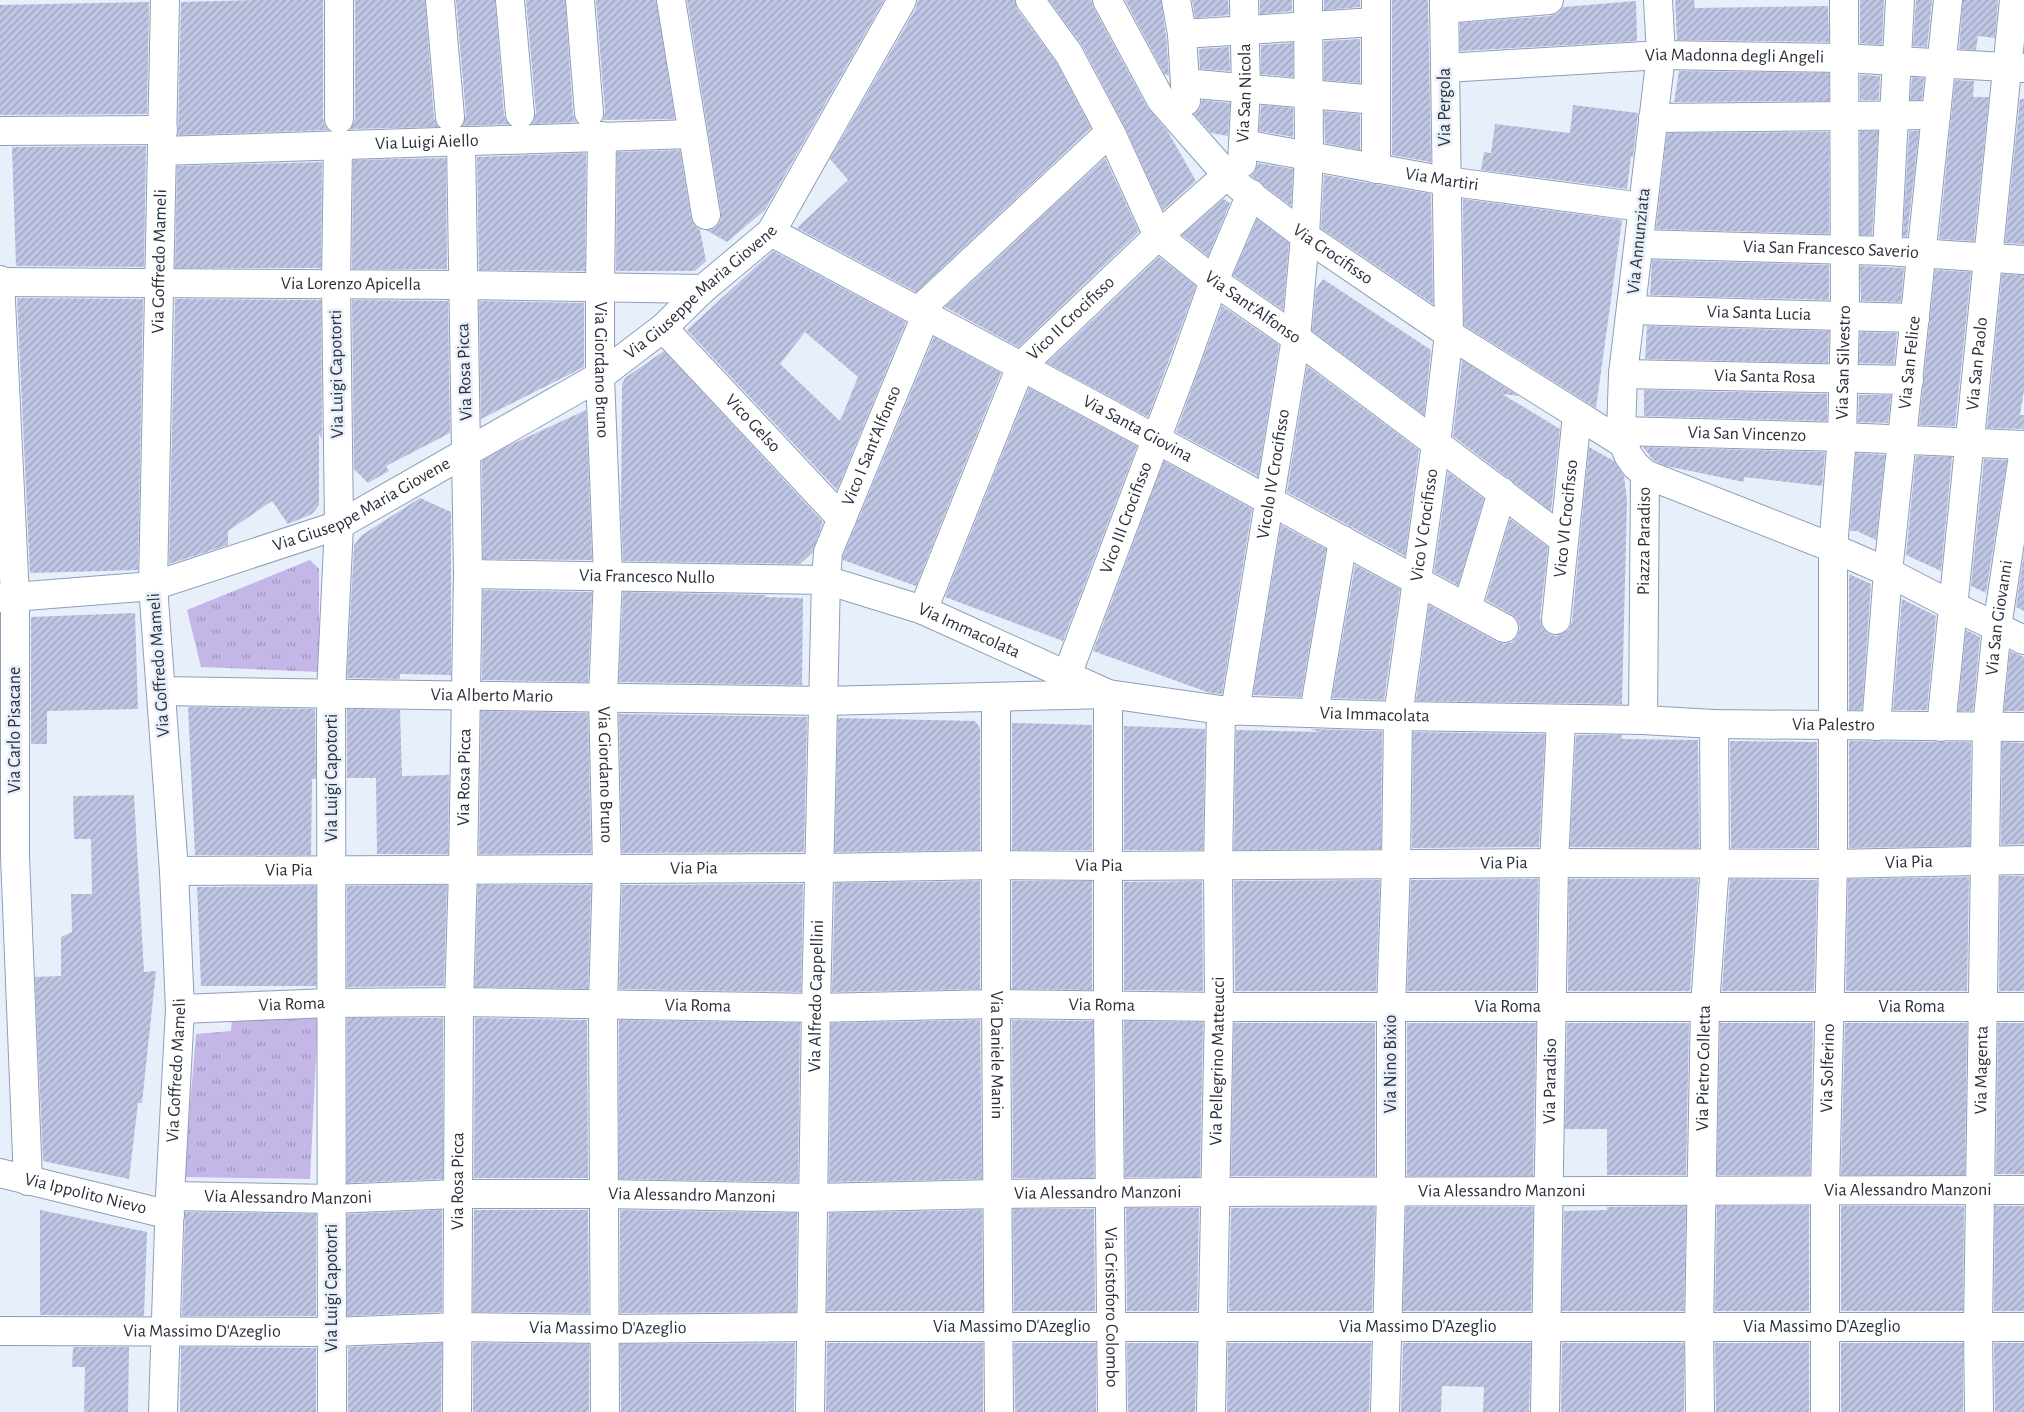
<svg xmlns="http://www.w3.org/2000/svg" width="2024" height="1412" font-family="'Alegreya Sans',sans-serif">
<defs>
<pattern id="park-tufts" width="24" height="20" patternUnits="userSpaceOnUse" patternTransform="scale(1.25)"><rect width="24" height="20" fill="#c4b6e7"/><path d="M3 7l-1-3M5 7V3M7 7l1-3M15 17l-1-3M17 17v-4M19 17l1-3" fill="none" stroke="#9f95bc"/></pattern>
<pattern id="building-hatch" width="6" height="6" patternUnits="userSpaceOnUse" patternTransform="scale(1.25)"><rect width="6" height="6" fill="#c0c5e4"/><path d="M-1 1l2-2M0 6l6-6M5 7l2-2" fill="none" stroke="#9ca1ba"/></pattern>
</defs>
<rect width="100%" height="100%" fill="#e7effa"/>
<!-- park -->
<g fill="url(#park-tufts)">
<path d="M310,560l9,9v103l-118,-5 -14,-57z"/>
<path d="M318,1017l-8,162 -126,-2 12,-143 35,-3 1,-13z"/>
</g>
<!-- building -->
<g fill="url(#building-hatch)" fill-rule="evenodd">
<path d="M255,0h68v119l2,7 4,4 -151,5 3,-133z"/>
<path d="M355,0h70l9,118 4,9 -88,2 5,-10z"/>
<path d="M456,0h39l9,115 5,9 -47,2 4,-10z"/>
<path d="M526,0h39l8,114 3,8 -44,2 4,-11z"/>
<path d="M596,0h60l19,119 -72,1 2,-8z"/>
<path d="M687,0h197l-119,210 -38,32 -21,-12 10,-3 5,-7v-8z"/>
<path d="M918,0h97l2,9 39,53 35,66 -175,164 -119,-64 51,-48 -18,-21 86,-151z"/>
<path d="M1049,0h42l2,7 54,100 21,25 28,49 -33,29 -37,-81 -43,-82z"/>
<path d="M1125,0h36l5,36 3,39h-4z"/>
<path d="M1192,0h36l1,15 -34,3z"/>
<path d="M1260,0h32v11l-32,3z"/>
<path d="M1324,0h36v7l-36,3z"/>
<path d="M1392,0h36l3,162 -39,-7z"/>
<path d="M1675,0h19l1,8 133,-2 1,36 -152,-2z"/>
<path d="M1860,0h24l-2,45 -22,-2z"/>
<path d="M1916,0h16l-5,47 -14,-1z"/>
<path d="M1963,0h35l-3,38 -17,-2 -2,14 -17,-1z"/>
<path d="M1636,1l1,40 -177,10v-28l90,-7 8,-3 5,-6z"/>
<path d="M149,2l-2,112 -147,1v-110z"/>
<path d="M1360,39v44l-36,-3v-39z"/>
<path d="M1293,43v34l-32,-3v-29z"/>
<path d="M1229,47l1,24 -30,-2 -1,-20z"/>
<path d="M1679,71l150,2v28l-155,1z"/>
<path d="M1860,75l20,1 -1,24h-19z"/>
<path d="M1912,77l12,1 -2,22h-12z"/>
<path d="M1955,80l19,1 -1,16h16l-15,144 -35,-2z"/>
<path d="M2020,99h4v145l-19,-1z"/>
<path d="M1202,100l28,3 -2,33 -17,-3 -17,-19 6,-6z"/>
<path d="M1261,105l32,3v29l-34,-6z"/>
<path d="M1573,105l65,8 -5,44h-2l-4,32 -146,-19 3,-18 7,1 4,-29 75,9z"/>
<path d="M1324,111l36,3v36l-35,-7z"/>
<path d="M1860,131h18l-6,104h-12z"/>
<path d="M1909,131h10l-12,106 -4,-1z"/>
<path d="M1829,132v102l-173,-5 11,-96z"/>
<path d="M146,146l-2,121 -128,-1 -4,-119z"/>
<path d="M680,150l11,68 3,7 6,5 6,31 -11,10h-79l1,-119z"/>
<path d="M586,153l-1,118 -106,-1 -2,-113z"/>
<path d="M446,158l1,111h-95l1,-109z"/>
<path d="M1105,158l34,74 -121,115 -73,-40z"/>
<path d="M322,162l-1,106h-146l2,-102z"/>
<path d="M1258,163l35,6 -2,37 -40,-30 4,-5z"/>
<path d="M1324,175l107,19 2,110 -112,-76z"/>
<path d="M1223,199l7,4 -22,53 -26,-21z"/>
<path d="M1463,199l159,21 -26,188 -132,-83z"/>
<path d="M1257,219l32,24 -6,67 -50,-35z"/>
<path d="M773,251l133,71 -69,168 -150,-160zM805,332l53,45 -18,44 -60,-57z"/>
<path d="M1159,257l37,29 -48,131 -101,-54z"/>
<path d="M1652,260l177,5v35l-179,-5z"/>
<path d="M1860,266l44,2 -3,34 -40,-1z"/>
<path d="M1935,270l36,2 -16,154 -36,-1z"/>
<path d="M2002,274l22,1v115l-4,25h4v14l-37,-1z"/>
<path d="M1323,279l108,71 -7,65 -112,-84 4,-42z"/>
<path d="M17,298l126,1 -5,271 -108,3z"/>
<path d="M175,299l146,1 1,138 -3,-4v71l-7,9 -24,10 -16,-23 -44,30v14l-59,19z"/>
<path d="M352,300l96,1 2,132 -64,33 3,5 -21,12 -14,-14z"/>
<path d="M479,301l105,2v64l-103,52z"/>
<path d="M1222,306l57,39 -21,131 -82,-44z"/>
<path d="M1647,326l182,5 -1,32 -183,-4z"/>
<path d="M1860,332l37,1 -3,31 -35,-1z"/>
<path d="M934,337l67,36 -85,213 -73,-26v-4z"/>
<path d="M664,351l159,171 -11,31 -12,11 -177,-3 -2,-48 1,-129 3,-6z"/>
<path d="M1462,360l57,36 -17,-2 58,35 -9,82 -98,-75z"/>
<path d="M1307,366l112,84 -14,106 -118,-64z"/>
<path d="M1029,388l108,58 -74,195 -118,-44z"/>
<path d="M1644,390l183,4v27l-183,-5z"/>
<path d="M1859,395h32l-3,28 -30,-1z"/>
<path d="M586,410l6,150 -109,-1 -1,-98 26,-15z"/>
<path d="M1589,447l25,14 10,15 3,24 -5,204 -206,-3 13,-96 68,37 8,2 7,-2 6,-7 2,-8 -3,-8 -6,-5 -25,-14 24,-81 38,28 -8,71 2,9 5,6 8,3 8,-2 6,-5 3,-7z"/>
<path d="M1643,447l182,5 -3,34 -78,-9v5l-78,-16 -13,-6z"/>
<path d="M1856,453l29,2 -9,85 -19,-9h-7z"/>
<path d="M1916,456l36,1 -11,114 -35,-16z"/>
<path d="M1984,459l23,1 -21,133 -15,-7z"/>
<path d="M1164,461l88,48 -30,185 -12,-1 -117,-42z"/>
<path d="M1448,472l36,27 -26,86 -24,-13z"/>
<path d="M420,498l31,14v163l-51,-1v5l-53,-1 7,-133 8,-10z"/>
<path d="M1281,525l45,24 -25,148 -48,-2z"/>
<path d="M2024,553v58l-8,-4z"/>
<path d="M1355,565l45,24 -16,111 -52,-2z"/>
<path d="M1849,574l22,10 -9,126h-13z"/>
<path d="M483,590l109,2 -4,90 -106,-2z"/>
<path d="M623,592l144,3 -3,2 39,1 -1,87 -183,-3z"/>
<path d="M1902,599l34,17 -9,94h-34z"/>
<path d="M135,613l3,96 -91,2v33h-16v-127z"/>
<path d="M1966,630l14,7 -7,74h-15z"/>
<path d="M2010,651l14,6v54h-20z"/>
<path d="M188,707l127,2 1,70h-4l-1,76h-116z"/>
<path d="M347,709l53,1 2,66 47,-1 -1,79h-71l-1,-76h-29z"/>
<path d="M481,711l107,2 3,140 -112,1z"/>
<path d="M619,714l188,3 -3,135 -182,1z"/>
<path d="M838,718l137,3 5,7v122l-145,2z"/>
<path d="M1012,723l80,2v125h-80z"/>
<path d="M1124,726l81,3 -2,121h-79z"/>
<path d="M1310,729l72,2 -1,118 -147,1 2,-120 84,2z"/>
<path d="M1413,732l132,2 -6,113 -127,1z"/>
<path d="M1576,735h46v4l76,1 1,108 -129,-1z"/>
<path d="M1730,741l87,1v106h-86z"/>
<path d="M1849,741l122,1 -1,104 -121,2z"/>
<path d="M2002,742l22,1v101l-23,1z"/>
<path d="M134,795l10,177 12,-1 -14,132h-4l-9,76 -86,-18 -8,-184 26,-1v-39l11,-5 -1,-38h21l-1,-55h-17l-1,-43z"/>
<path d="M2000,876h24v115h-25z"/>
<path d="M1969,877l-2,114h-121l2,-112z"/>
<path d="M1538,879l-2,112h-129l4,-111z"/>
<path d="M1569,879h129l-8,112h-122z"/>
<path d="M1730,879l87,1 -3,111h-92z"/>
<path d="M1380,880l-4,111h-141l-1,-110z"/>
<path d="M980,881v108l-148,3 3,-109z"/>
<path d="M1012,881h80v109l-80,-1z"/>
<path d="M1202,881l1,110 -79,-1v-108z"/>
<path d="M803,884l-2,108 -182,-3 3,-104z"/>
<path d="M447,885l-3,101 -97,1v-101z"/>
<path d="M478,885h113l-3,104 -113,-2z"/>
<path d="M316,886v100h-115l-4,-99z"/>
<path d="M347,1018h96v161l-96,4z"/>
<path d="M475,1018l112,2 1,158h-114z"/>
<path d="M619,1020l181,3 -2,159 -179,-3z"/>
<path d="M980,1020l2,159 -153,3 2,-159z"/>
<path d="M1012,1020l81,1 1,157h-81z"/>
<path d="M1124,1021l79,1 -3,155h-75z"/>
<path d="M1234,1023h141v153h-144z"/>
<path d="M1407,1023h129l-3,153h-126z"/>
<path d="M1567,1023h122l-3,152h-79v-46h-42z"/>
<path d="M1720,1023h93l-3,152h-93z"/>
<path d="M1845,1023h122l-2,152h-124z"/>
<path d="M1998,1023h26v151h-28z"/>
<path d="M1686,1206l-2,105h-122l2,-100 43,-1v-3z"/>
<path d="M1717,1206h92v105h-94z"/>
<path d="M1841,1206h123l-1,105h-122z"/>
<path d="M1995,1206h29v105h-30z"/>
<path d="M1375,1207l-3,104h-143l2,-103z"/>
<path d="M1406,1207h127l-2,104h-128z"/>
<path d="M1126,1208h73l-2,103h-70z"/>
<path d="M1013,1209h81l1,102h-81z"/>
<path d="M40,1210l107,22 -3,84 -104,-1z"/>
<path d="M442,1210v102l-95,4v-102z"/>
<path d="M474,1210h114l1,103 -116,-1z"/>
<path d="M620,1210l177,3 -1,99 -176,1z"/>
<path d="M982,1210l1,101h-156l2,-98z"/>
<path d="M185,1212l131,2v102h-134z"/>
<path d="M442,1343l-1,69h-93v-65z"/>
<path d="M473,1343l116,1v68h-116z"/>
<path d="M795,1343l-1,69h-173l-1,-68z"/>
<path d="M827,1343h156v69h-157z"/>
<path d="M1014,1343h82v69h-81z"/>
<path d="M1127,1343h70l-2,69h-67z"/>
<path d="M1228,1343h143l-2,69h-142z"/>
<path d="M1403,1343h128l-2,69h-46l1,-25 -42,-1 -1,26h-40z"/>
<path d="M1562,1343h122v69h-123z"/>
<path d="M1715,1343h94v69h-93z"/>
<rect x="1841" y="1343" width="122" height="69"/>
<path d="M1994,1343h30v69h-29z"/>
<path d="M73,1347h56l-1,65h-44l1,-45h-13z"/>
<path d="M181,1347l135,1v64h-136z"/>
</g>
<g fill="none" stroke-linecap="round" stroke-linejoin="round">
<!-- minor casing -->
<g stroke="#8c9fb9" stroke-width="30">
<g id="minor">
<path d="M339,0v119"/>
<path d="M440,0l10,117"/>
<path d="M510,0l10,114"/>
<path d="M580,0l9,113"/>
<path d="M671,0l35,215"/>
<path id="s1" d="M1030,0l39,54 43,81 46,101 56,45 82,57 267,201"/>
<path id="s2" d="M1107,0l54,100 66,75 13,12 65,49 144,98 175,110"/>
<path d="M1176,0l6,34 4,67"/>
<path d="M1658,0l3,55 -38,319 -2,57 3,13 4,11 7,10 10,9 188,74 55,24 65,34 71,34"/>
<path d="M1444,9l105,-9"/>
<path d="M1182,34l193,-12"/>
<path id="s3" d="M1445,68l216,-13 182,3 181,10"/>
<path d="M1185,83l191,17"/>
<path d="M1653,118l283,-3"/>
<path d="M0,131l163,-1"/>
<path id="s4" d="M602,136l-2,152v88l8,200 -5,122 4,170 -4,135 2,409"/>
<path id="s5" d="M1243,144l203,37 196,26"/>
<path id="s6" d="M162,151l530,-17"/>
<path id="s7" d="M1242,163l4,-74 -2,-89"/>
<path d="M1376,169v-169"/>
<path id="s8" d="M771,232c245,131 489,263 733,396"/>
<path id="s9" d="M1639,244l248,7 137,9"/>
<path d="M1887,251l13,-251"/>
<path d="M0,280l15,317v259l13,325"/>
<path id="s10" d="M0,282l462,3 241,4"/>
<path id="s11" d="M1631,310l284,8"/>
<path d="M918,311l192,-179"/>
<path id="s12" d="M663,328l179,191"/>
<path id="s13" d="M1623,374l286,6"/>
<path id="s14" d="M1621,431l221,6 182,8"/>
<path id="s15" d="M468,574l358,6 97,30 185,84v313l4,405"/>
<path id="s16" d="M0,598l153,-12 186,-61 261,-149 63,-48 40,-39 68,-57 131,-232"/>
<path d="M1467,608l35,-116"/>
<path id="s17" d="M923,610l98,-244 137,-130 69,-61"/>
<path id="s18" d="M1556,620l21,-205"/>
<path id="s19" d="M1067,675l118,-312 29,-82 37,-87"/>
<path id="s20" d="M161,691l662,10 285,-7 113,16 177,6 245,4 71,4 310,3"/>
<path id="s21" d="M996,697v307l3,408"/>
<path id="s22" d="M1235,711l61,-373 9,-102 4,-80 -1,-156"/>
<path d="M1314,713l29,-173"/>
<path id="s23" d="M1643,720l2,-246"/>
<path id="s24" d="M1876,726l12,-154 60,-572"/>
<path id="s25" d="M1941,727l73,-727"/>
<path id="s26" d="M174,871l645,-3 178,-3 111,1 446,-3 279,1 191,-4"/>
<path id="s27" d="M180,1009l151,-6 128,-1 357,6 180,-4 223,3h805"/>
<path id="s28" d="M0,1173l170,42"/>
<path id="s29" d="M170,1196l162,3 126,-5h147l208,4 185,-4 219,-2 807,-2"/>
<path id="s30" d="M0,1331l332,1 126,-5 146,2 207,-2h1213"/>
<path id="s31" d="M163,1412l7,-216 10,-187 -6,-138 -21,-285 12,-586"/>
<path d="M332,1412l-1,-719 8,-168 -3,-241 2,-139"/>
<path id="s32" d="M457,1412l2,-410 4,-132 5,-296 -7,-433"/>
<path id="s33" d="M810,1412l6,-404 10,-428 2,-28 98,-237"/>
<path id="s34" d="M1211,1412l8,-405 -1,-142 3,-155"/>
<path id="s35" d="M1385,1412l6,-220v-185l5,-143 2,-148 38,-272 13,-110 -5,-334"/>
<path id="s36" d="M1545,1412l9,-549 7,-143"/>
<path id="s37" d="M1700,1412l-1,-85 6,-321 10,-142 -1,-140"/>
<path id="s38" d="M1825,1412v-221l8,-327v-316l9,-111 3,-122 -1,-315"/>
<path id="s39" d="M1979,1412l-1,-85 9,-600 10,-100 27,-178"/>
</g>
</g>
<!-- minor -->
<use href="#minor" stroke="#fff" stroke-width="28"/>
</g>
<g text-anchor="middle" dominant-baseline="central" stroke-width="5" stroke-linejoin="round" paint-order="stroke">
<!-- street labels -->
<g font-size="18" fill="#29313b" stroke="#e7effa">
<text stroke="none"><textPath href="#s3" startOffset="290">Via Madonna degli Angeli</textPath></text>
<text stroke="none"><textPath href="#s7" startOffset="70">Via San Nicola</textPath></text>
<text transform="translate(1445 107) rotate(-90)">Via Pergola</text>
<text stroke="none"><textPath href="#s6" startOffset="265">Via Luigi Aiello</textPath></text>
<text stroke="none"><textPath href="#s5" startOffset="202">Via Martiri</textPath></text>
<text transform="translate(1639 241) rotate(-84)">Via Annunziata</text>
<text stroke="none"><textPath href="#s9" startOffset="192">Via San Francesco Saverio</textPath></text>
<text stroke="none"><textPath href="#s2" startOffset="346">Via Crocifisso</textPath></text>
<text stroke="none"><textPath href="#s31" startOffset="1152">Via Goffredo Mameli</textPath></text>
<text stroke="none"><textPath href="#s10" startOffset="351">Via Lorenzo Apicella</textPath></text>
<text stroke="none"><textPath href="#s16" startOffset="781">Via Giuseppe Maria Giovene</textPath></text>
<text stroke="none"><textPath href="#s1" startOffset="388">Via Sant'Alfonso</textPath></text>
<text stroke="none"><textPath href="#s11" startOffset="128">Via Santa Lucia</textPath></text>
<text stroke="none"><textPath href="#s17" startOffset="332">Vico II Crocifisso</textPath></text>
<text stroke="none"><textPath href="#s38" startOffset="1050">Via San Silvestro</textPath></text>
<text stroke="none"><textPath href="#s24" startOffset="365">Via San Felice</textPath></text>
<text stroke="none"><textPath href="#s25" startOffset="365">Via San Paolo</textPath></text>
<text stroke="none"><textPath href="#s4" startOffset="234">Via Giordano Bruno</textPath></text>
<text transform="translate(465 372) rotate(-92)">Via Rosa Picca</text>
<text transform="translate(337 374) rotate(-91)">Via Luigi Capotorti</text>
<text stroke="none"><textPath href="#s13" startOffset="142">Via Santa Rosa</textPath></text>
<text stroke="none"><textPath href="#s12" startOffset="131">Vico Gelso</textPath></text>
<text stroke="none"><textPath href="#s8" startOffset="416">Via Santa Giovina</textPath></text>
<text stroke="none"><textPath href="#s14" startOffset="126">Via San Vincenzo</textPath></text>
<text stroke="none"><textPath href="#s33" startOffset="975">Vico I Sant'Alfonso</textPath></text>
<text stroke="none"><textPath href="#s22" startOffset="240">Vicolo IV Crocifisso</textPath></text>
<text stroke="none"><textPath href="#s16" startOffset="378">Via Giuseppe Maria Giovene</textPath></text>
<text stroke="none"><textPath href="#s19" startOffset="168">Vico III Crocifisso</textPath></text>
<text stroke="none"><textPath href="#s18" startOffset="102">Vico VI Crocifisso</textPath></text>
<text stroke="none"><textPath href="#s35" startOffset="889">Vico V Crocifisso</textPath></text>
<text stroke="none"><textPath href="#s23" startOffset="179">Piazza Paradiso</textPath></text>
<text stroke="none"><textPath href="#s15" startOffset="179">Via Francesco Nullo</textPath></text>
<text stroke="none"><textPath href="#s39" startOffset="795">Via San Giovanni</textPath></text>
<text stroke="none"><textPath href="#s15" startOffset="510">Via Immacolata</textPath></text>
<text transform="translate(159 665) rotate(-94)">Via Goffredo Mameli</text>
<text stroke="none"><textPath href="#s20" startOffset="331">Via Alberto Mario</textPath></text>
<text stroke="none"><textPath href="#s20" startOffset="1215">Via Immacolata</textPath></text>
<text stroke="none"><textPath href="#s20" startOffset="1674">Via Palestro</textPath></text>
<text transform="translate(15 730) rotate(-90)">Via Carlo Pisacane</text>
<text stroke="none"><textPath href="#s4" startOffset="639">Via Giordano Bruno</textPath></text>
<text stroke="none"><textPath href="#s32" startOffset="635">Via Rosa Picca</textPath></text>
<text transform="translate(332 778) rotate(-90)">Via Luigi Capotorti</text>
<text stroke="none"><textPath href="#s26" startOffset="1735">Via Pia</textPath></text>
<text stroke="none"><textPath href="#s26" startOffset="1330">Via Pia</textPath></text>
<text stroke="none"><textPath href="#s26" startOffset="925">Via Pia</textPath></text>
<text stroke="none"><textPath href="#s26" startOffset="520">Via Pia</textPath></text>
<text stroke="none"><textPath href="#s26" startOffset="115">Via Pia</textPath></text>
<text stroke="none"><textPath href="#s33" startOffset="416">Via Alfredo Cappellini</textPath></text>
<text stroke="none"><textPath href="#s27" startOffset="112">Via Roma</textPath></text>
<text stroke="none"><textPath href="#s27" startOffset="518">Via Roma</textPath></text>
<text stroke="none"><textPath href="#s27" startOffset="922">Via Roma</textPath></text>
<text stroke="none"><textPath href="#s27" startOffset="1328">Via Roma</textPath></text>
<text stroke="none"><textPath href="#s27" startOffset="1732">Via Roma</textPath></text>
<text stroke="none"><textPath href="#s21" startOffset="358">Via Daniele Manin</textPath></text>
<text stroke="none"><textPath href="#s34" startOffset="351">Via Pellegrino Matteucci</textPath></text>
<text transform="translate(1391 1064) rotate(-90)">Via Nino Bixio</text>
<text stroke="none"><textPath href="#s37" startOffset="344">Via Pietro Colletta</textPath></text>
<text stroke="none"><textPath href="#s31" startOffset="342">Via Goffredo Mameli</textPath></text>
<text stroke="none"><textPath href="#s38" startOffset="344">Via Solferino</textPath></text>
<text stroke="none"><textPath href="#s39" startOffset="342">Via Magenta</textPath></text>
<text stroke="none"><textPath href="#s36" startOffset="331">Via Paradiso</textPath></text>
<text stroke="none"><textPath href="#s32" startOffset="231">Via Rosa Picca</textPath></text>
<text stroke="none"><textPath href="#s29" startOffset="1738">Via Alessandro Manzoni</textPath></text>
<text stroke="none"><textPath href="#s29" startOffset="1332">Via Alessandro Manzoni</textPath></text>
<text stroke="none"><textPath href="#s29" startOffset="928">Via Alessandro Manzoni</textPath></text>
<text stroke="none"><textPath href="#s28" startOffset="88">Via Ippolito Nievo</textPath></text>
<text stroke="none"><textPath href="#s29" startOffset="522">Via Alessandro Manzoni</textPath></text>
<text stroke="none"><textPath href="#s29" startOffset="118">Via Alessandro Manzoni</textPath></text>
<text transform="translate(332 1288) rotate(-90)">Via Luigi Capotorti</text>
<text stroke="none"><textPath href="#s15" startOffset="1276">Via Cristoforo Colombo</textPath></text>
<text stroke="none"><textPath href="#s30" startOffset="1418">Via Massimo D'Azeglio</textPath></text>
<text stroke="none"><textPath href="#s30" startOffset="1822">Via Massimo D'Azeglio</textPath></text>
<text stroke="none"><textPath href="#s30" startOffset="608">Via Massimo D'Azeglio</textPath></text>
<text stroke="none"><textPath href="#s30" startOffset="1012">Via Massimo D'Azeglio</textPath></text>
<text stroke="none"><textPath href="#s30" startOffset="202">Via Massimo D'Azeglio</textPath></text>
</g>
</g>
</svg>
